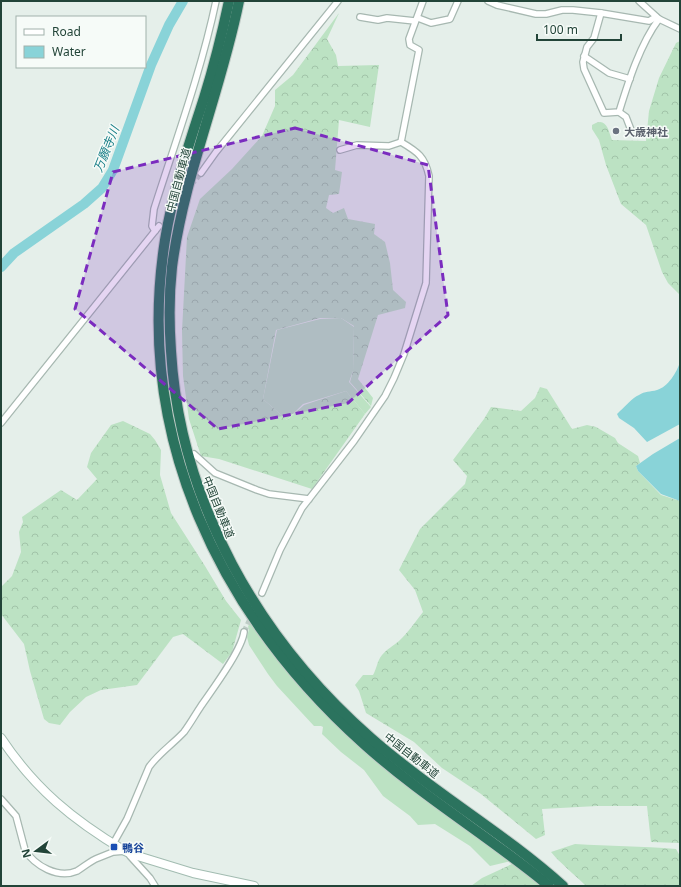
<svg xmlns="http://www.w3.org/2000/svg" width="681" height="887" font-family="'Noto Sans','Noto Sans JP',sans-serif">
<defs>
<pattern id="forest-crowns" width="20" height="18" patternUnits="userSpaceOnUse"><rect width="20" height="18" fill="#bce2c3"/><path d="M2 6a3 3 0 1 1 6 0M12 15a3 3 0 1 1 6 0" fill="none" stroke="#a1c3a8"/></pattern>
</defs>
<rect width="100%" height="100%" fill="#e5efea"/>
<!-- grass -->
<g fill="#bce2c3">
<path d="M341,318l13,9 -1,44 -4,11 22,25 -6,7 -19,-23 -43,13 -16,16 -24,-21 14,-69 43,-11z"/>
<path d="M250,621c31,48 72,91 114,129l147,111 -21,5 -20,-20 -35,-22 -17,1 -8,-9 -27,-20 -19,-26 -23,-18 -19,-18 1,-7 -2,-1h-7l-37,-40 -9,-12 -19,-29 -2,-8 2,-8 -1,-2z"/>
</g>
<!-- forest -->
<g fill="url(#forest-crowns)">
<path d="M339,13l-12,26 9,16 2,11 41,-1 -9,62 -31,-7 -4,50 7,2 -3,22 -10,1 -3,13 7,5 11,-5 4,11 27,5 -1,10 11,8 5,21 3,27 13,12 -1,6 -27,7 -20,64 15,19 -2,8 -21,-24 3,-11 1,-45 -13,-8h-21l-44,12 -13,69 24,21 17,-15 42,-14 19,23 -53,75 -93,-30 -18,-3 -12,-37 -6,-43 -1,-45 5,-94 13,-38 32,-30 30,-33 13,-30v-16l18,-15z"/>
<path d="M680,41v254l-12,-12 -6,-11 -16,-47 -25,-21 -15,-39 -7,-25 -7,-11v-4c14,-9 16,4 20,15l34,1 3,-30 10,-33 17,-35z"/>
<path d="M540,387l7,2 25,40 15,-4 9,2 19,11 3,5 20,13 2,7 -4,3 2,5 23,24 19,6v342l-29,-1 -4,-36h-50l-55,3 3,26 -9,4 -55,-45 -39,-26 -28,-26 -48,-29 -7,-22 -4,-6 8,-10h10c4,-7 4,-14 9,-20 5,-6 11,-9 17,-14 8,-7 17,-20 24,-29l-8,-22 -16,-20 21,-41 45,-45 2,-8 -14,-16 31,-41 7,-12 30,4 14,-13z"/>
<path d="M123,421l27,13 5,6 6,10 -1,25 11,38 34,53 21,35 15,19 -9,32 -9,12 -40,-30 -10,3 -36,48 -36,5 -15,7 -16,15 -10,13 -11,-2 -5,-4 -14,-48 -6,-27 -23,-30v-27l11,-11 9,-24 -2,-20 4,-10 -1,-5 39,-27 16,10 20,-21 -10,-12 4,-14 20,-28z"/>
<path d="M575,844c34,2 67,2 101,5l4,7v30h-94c-12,-12 -25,-22 -35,-34z"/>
<path d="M514,863l28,23h-71l11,-8z"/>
</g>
<!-- water -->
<g fill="#89d3d8">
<path d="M680,362v62l-33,18 -13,-14 -15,-10 -2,-4 3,-3c6,-5 12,-13 19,-16 6,-4 11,-3 18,-5 11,-3 20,-18 23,-28z"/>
<path d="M680,438v63l-19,-7 -23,-23 -2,-5 17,-12z"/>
</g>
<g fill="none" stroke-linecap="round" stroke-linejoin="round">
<!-- river -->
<path stroke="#89d3d8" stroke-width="10" d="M1,267l13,-14 70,-49 18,-16 11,-18 38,-105 18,-40 14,-24"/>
<!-- street-tunnel -->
<g stroke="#becdc6" stroke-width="5.5" stroke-dasharray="5.5 3" stroke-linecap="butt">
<path d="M191,185l10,-12"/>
<path d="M244,632l9,-19"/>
</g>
<!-- street casing -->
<g stroke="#a7b8b1" stroke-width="8">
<g id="street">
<path d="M488,1l9,4 39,9h10l16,-4h11l28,3 48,8 7,-4"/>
<path d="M639,1l20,18 21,10"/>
<path d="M601,13l-7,25 -7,9 -4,15 1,7 20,44 15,-1c9,-29 21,-68 40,-93"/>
<path d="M360,17l18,3 9,-2 28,3"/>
<path d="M418,18l13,5 19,-4 8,-18"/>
<path d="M584,56l25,17 21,6"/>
<path d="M619,112l7,5 5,13"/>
<path d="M401,142l18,-92 -9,-5 -1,-6 14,-38"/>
<path d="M201,173l15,-21 122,-151"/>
<path d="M155,231l-3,-5 2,-17c22,-69 47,-137 62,-208"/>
<path d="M1,423l158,-197"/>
<path d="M194,454l21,19 42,17 12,4 40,5"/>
<path d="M262,593l18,-43 22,-42 52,-67 31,-45 9,-18 10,-24 22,-71 3,-107c-4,-19 -11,-24 -28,-34l-12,4 -32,-1 -17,5"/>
<path d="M1,799l15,17 9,34c10,16 33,29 52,21 7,-4 13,-10 21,-13 5,-2 10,-4 15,-6 4,-1 9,0 12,-1"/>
<path d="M113,844l14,-25 22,-52c10,-14 24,-23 35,-35 6,-8 11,-17 17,-26 11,-16 41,-56 43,-74"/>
<path d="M131,854l-1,2 20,22 5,8"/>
</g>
</g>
<!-- secondary casing -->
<g stroke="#a2bcb1" stroke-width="10">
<path id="secondary" d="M1,738c34,51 72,82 124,113l6,3 62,19 61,13"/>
</g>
<!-- highway casing -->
<g stroke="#c1cbc7" stroke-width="12">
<g id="highway">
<path d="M229,1c-7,33 -15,65 -25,97 -15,46 -31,93 -39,142 -31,197 55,375 200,505 58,52 125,92 184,141"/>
<path d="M239,1c-18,90 -55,174 -67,266 -3,27 -3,56 -1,84 9,151 87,288 200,387 61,54 132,94 192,148"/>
</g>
</g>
<!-- street -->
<use href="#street" stroke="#fff" stroke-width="5.5"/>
<!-- secondary -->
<use href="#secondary" stroke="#fff" stroke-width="8"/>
<!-- highway -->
<use href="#highway" stroke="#2b735e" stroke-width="10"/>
</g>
<!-- marked area -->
<path fill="#7b2cbf" fill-opacity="0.2" stroke="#7b2cbf" stroke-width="3" stroke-dasharray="8 5" stroke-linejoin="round" d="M295,128l133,37 20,150 -100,88 -130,26 -143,-120 38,-137z"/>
<!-- markers -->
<circle fill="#6b7280" stroke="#f6fbf8" stroke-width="1.5" cx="616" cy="131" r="4"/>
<rect fill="#1a4fb4" stroke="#f6fbf8" stroke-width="1.5" x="110" y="843" width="8" height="8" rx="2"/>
<g text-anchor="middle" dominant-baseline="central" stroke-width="3" stroke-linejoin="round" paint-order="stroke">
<!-- worship labels -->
<g font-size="11" font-weight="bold" fill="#5b616d" stroke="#f6fbf8" text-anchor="start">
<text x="624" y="131">大歳神社</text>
</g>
<!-- street labels -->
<g font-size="11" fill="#224438" stroke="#f6fbf8">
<text transform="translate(178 180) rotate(-75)">中国自動車道</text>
<text transform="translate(219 507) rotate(68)">中国自動車道</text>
<text transform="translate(412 755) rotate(38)">中国自動車道</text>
</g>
<!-- transit labels -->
<g font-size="11" font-weight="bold" fill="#164399" stroke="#f6fbf8" text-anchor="start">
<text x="122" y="847">鴨谷</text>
</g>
<!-- water labels -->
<g font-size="12" font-style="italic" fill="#157d86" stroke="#f6fbf8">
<text transform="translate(106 149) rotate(-68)">万願寺川</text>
</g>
</g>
<!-- border -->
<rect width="681" height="887" fill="none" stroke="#224438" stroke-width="4"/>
<!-- legend -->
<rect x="16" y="16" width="130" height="52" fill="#f6fbf8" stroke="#a1b2ab"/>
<rect x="24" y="29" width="20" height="6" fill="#ffffff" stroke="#a1b2ab"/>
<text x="52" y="36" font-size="12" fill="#224438">Road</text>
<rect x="24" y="46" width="20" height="12" fill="#89d3d8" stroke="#a1b2ab"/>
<text x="52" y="56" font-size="12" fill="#224438">Water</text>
<!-- north arrow -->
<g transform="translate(36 851) rotate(255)" stroke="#f6fbf8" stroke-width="3" paint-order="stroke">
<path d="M0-3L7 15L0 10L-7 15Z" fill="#224438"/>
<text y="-6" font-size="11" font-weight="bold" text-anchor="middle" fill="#224438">N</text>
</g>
<!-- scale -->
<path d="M537 34v6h84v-6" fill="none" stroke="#224438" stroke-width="2"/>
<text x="543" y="34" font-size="12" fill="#224438" stroke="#f6fbf8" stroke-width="3" paint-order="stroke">100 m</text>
</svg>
